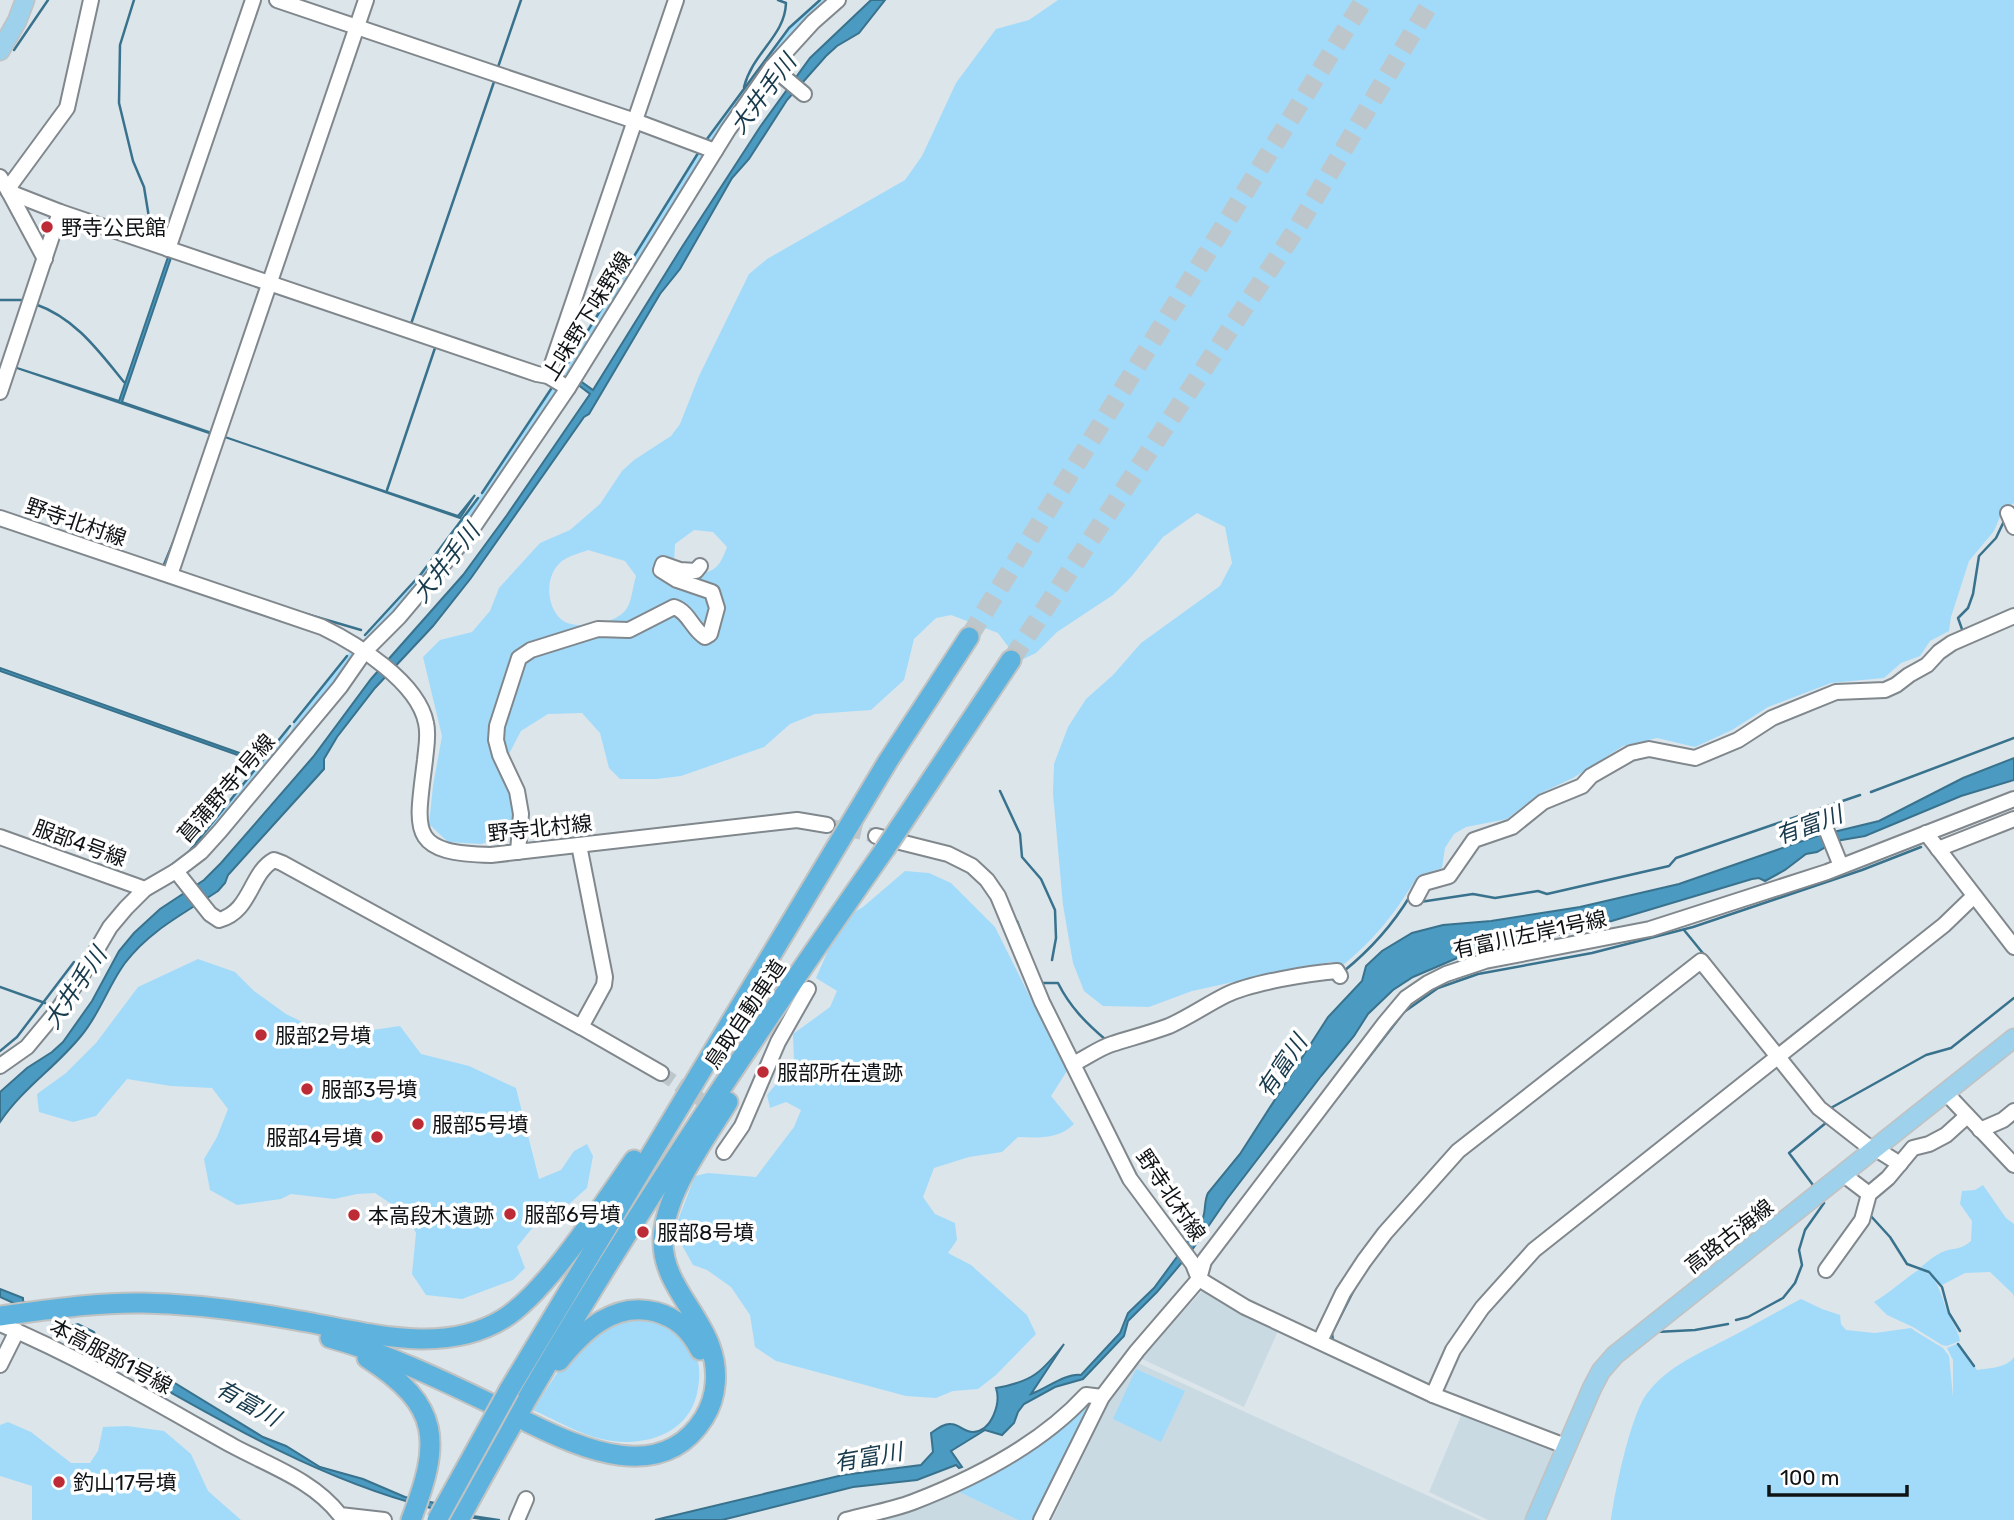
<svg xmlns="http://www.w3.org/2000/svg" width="2014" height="1520" font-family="Rubik,'Noto Sans JP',sans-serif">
<rect width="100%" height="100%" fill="#dce5ea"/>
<!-- built -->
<g fill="#c9dae3">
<path d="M1203,1290l76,39 -35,78 -104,-49z"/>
<path d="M1138,1363l343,157h-429l58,-119z"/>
<path d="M1463,1411l95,38 -31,71h-39l-59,-28z"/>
<path d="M955,1490l63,30h-149z"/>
</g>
<!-- green -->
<g fill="#a2dbfa" fill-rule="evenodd">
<path d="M821,0h13l-118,143 -12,1 86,-116z"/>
<path d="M1058,0h956v503l-11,7 -9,21 -25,30 -18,56 -2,14 -19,10 -10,15 -19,7 -17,15 -53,5 -63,24 -36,23 -37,17 -38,-9 -34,8 -50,32 -34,16 -32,25 -41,8 -12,7 -9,14 -3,20 -24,8c-24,38 -40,60 -75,89l-12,-3 -39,7 -100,22 -43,16 -46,-1 -19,-15 -11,-28 -10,-58 -10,-112 1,-29 14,-37 18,-28 27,-24 28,-32 79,-57 12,-23 -7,-36 -28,-14 -34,24 -32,40 -18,18 -56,37 -21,21 -17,8 -21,-28 -47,-18 -15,3 -22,21 -10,41 -33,30 -56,4 -25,10 -26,23 -83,29 -25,3h-36l-11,-11 -9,-35 -18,-20 -34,1 -27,17 -20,38 10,23 3,35 -10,10 -23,7 -33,-2 -19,-18 4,-38 9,-50 -19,-79 17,-17 32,-8 18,-21 9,-23 41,-45 30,-13 30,-26 22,-33 12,-11 37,-24 9,-12 19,-48 50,-102 18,-15 138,-79 17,-24 34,-73 40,-54 33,-9zM694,530l19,2 14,15c-7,19 -11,24 -30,28l-23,-11 1,-20zM588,550l37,11 11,15c-3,9 -4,24 -9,32 -9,16 -51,23 -65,12 -17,-14 -17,-46 0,-59 7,-5 18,-8 26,-11z"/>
<path d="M703,147l5,3 -139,232 -11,-3z"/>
<path d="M548,384l14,4 -110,163 -85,94 -6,-3 61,-68 29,-36 101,-149z"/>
<path d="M353,648l5,4 -73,97 9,-26z"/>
<path d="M290,728l-11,29 -63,75 -28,22z"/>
<path d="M905,871l24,2 22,10 44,44 72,144 -16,25 23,28c-14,15 -37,14 -56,13l-16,15 -33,5 -35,11 -11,29 12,17 20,9 2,17 -9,13 23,12 56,50 9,19 -40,41 -18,14 -25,2 -17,7 -30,-2 -130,-35 -21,-14 -5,-32 -19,-28 -24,-17 -14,-5 -15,-27v-18l17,-44 13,-3 48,4 38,-50 7,-17 -15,-8 -16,6 -3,-13 27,-33 -1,-28 37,-27 7,-16 -21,-13 26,-59 21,-12z"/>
<path d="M198,959l37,13 19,19 32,23 45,22 69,-10 21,28 48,12 47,22 23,91 22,-9 13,-19 13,-7 6,12 -6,32 -18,16 -31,17 -21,26 8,21 -12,12 -51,19 -36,-4 -14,-21 4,-41 -11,-20 -30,-20 -18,1 -23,5 -43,-5 -10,5 -44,6 -27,-15 -6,-31 13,-22 11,-28 -16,-21 -41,-2 -44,-7 -31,37 -23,6 -34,-10 -2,-18 29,-21 30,-30 42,-56z"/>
<path d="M1983,1185l23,33 8,6v74l-1,-4 -23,-22 -25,1 -23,12 -13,-14 -8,-4c7,-6 13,-11 21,-15 13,-5 17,-1 29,-11l1,-20 -12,-17 2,-13 13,-1z"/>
<path d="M1920,1269c21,9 20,28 29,46 4,9 9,15 11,26l-13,5 -5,-1 -29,-18 -26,-12 -13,-13c17,-10 30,-23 46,-33z"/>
<path d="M1801,1299l21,10 18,6 1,9 5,6 29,3 36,-5 4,3 28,17 6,8 4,41v-37l-6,-12 12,-5 18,27c12,-2 30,-2 37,-13v163h-403c4,-29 20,-109 38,-129 20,-25 49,-37 76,-51 26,-13 51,-28 76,-41z"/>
<path d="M624,1316l45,7c8,10 23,21 27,33 4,9 4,22 2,32 -6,42 -46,58 -85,53 -28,-3 -55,-20 -80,-31l24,-37 20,-25z"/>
<path d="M1136,1369l49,22 -24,51 -48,-23z"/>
<path d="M1085,1401l8,1 -60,118h-15l-63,-30z"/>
<path d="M8,1422l23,10 40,31h19l8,-12 5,-24 24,-1 37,5 27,23 17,37 33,29h-209v-34l-32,-10v-51z"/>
</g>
<!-- water -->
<g fill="#4a9ac1" stroke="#39728d" stroke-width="2">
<path d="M871,0h14l-26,33 -22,13 -11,10 -39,44 -38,59 -17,19 -52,91 -20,25 -71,120 -5,3 -113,161 -38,48 -58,62 -38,49 -13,22v10l-96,106 -3,8 -7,8c-33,22 -68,39 -93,72 -17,23 -25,51 -44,73 -25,31 -59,53 -81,86v-30l27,-24 25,-16 11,-10 29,-41 27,-50 15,-18 26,-24 44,-29 17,-17 92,-106 58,-78 92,-104 44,-60 83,-121 -13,-10 2,-4 14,10 89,-143 78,-120 50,-69z"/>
<path d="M169,254l3,1 -50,147 90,31v1l-198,-67 105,34z"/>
<path d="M222,436l236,80 17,-21 -15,23z"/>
<path d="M0,668l248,88 5,-5 2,1 -6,7 -249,-88z"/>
<path d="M2014,758v22l-53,16 -96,40 -29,5 -19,11 -11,2 -21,16 -20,11 -6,-3 -7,1 -167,50 -123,27 -49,21 -20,13 -25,24 -14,22 -33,40 -94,123 -37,54 -33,39 -29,29 -4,15 -41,43 -28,8 -31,17 -6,8 -4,11 -12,12 -17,-5 -34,21 11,16 -3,1 -3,-3 -39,15 -64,7 -131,33h-67l188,-45 78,-10 12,-13 -2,-19c6,-4 13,-10 20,-9 8,0 13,8 22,8 19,-1 28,-29 23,-44 36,-6 46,-16 68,-44l-33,50c15,-5 34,-21 50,-19l39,-42 8,-20 26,-25 31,-42 10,-21c14,-6 7,-20 13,-32l32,-39 88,-137 34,-36 4,-15 16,-15 30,-18 31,-8 48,-4 89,-14 99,-23 138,-48 62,-15 84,-43z"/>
<path d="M0,1289l23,9v3l44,26 11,-3 16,8 4,8 8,7 22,12h13l24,13 5,8 93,57 23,9 34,21 43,12 42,18 40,8 28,11 27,4c-28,0 -46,-6 -73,-13 -133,-34 -254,-116 -374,-181l2,-3 -6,-4 -49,-22z"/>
</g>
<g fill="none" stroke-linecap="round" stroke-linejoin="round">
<!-- stream -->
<g stroke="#39728d" stroke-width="2.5">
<path d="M134,0l-14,45 -1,58 14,58 11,26 8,49 2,1"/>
<path d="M14,50l34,-50"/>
<path d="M497,70l24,-70"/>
<path d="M744,87c9,-35 41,-51 42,-84l-8,-3"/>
<path d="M707,139l82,-111 31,-28"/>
<path d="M0,300h27"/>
<path d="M35,304c40,14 63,46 89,78"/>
<path d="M411,324l84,-245"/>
<path d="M564,369l136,-219"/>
<path d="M387,490l49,-145"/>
<path d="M482,493l69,-104"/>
<path d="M163,567l16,-39"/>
<path d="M303,613l58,17"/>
<path d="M1963,632l-5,-14 10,-10 5,-14 6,-38 17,-18 9,-19"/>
<path d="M365,635l56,-61 57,-76"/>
<path d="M294,722l53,-66"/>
<path d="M1000,791l20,43 2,23 19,22 14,31 1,28 -4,22"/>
<path d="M1871,792l143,-54"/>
<path d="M188,853l102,-127"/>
<path d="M1420,902l53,-8 22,4 43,-7 9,3 122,-28 7,-8 184,-63"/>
<path d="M1017,921l19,49"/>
<path d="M1684,930l22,27"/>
<path d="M1344,971c27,-22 48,-45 66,-75"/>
<path d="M1042,983h16c12,24 28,40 48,57"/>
<path d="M0,987l45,16"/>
<path d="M0,1051l17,-14 57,-75"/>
<path d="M1338,1097l66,-85 34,-24 40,-14 114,-21 101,-26 169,-57 59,-23"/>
<path d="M1829,1109l97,-54 25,-7 63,-50"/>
<path d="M1811,1189l2,-4 -24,-32 38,-31"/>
<path d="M1869,1214l21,23 17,27 22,8 13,15 7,26 11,18"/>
<path d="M1736,1320l12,-3 35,-19 12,-15 7,-18 -3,-15 6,-20 19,-27"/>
<path d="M1656,1332l39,-2 33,-6"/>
<path d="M1333,1341l-1,-8 25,-49"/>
<path d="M1958,1344l16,22"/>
</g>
<!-- minor-tunnel -->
<g stroke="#bdc6ca" stroke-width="14" stroke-dasharray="14 7" stroke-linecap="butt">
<path d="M827,825l49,11"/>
<path d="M661,1073l69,46"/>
</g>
<!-- highway-tunnel -->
<g stroke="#bdc6ca" stroke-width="19" stroke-dasharray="19 10" stroke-linecap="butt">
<path d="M969,637l395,-637"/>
<path d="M1011,660l286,-432 135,-228"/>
</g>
<!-- minor casing -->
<g stroke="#80888d" stroke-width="18">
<g id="minor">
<path d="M277,0l358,121 80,30"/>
<path d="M772,67l32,27"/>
<path d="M0,177l9,15 3,-9 55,-75 24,-108"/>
<path d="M9,192l51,20 477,162 11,2 20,12"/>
<path d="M9,192l36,67"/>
<path d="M168,249l85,-249"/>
<path d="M548,376l128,-376"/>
<path d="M0,392l60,-180"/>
<path d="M2008,513l6,14"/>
<path d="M0,518l322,109c35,17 96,55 104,96 3,12 0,25 -1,37 -9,73 -17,93 66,95l306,-35 30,5"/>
<path d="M170,575l196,-575"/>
<path d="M1822,819l19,47"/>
<path d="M1926,833l88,114"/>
<path d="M876,836l72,18 24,12 15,14 11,16 44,106 88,177 63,85 6,15 46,28 188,88 132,51"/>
<path d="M0,837l145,52"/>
<path d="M1938,849l76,-30"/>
<path d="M518,852l3,-38 -4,-23 -17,-36 -4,-15 1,-14 22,-68 12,-8 67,-21 31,1 45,-23c15,5 18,22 31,30l5,-3 7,-26 -5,-16 -35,-12 -16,-10 2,-6 17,6 16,1 4,-5"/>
<path d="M176,871l34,43 9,6c32,-8 31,-47 55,-60l8,3 299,164 23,-42 1,-8 -26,-132"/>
<path d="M1416,898l8,-15 25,-7 25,-36 38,-13 31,-25 39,-16 9,-10 40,-23 18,-4 46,9 43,-18 34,-22 64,-26 49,-2 11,-5 13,-10 18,-10 12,-13 13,-9 62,-27"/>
<path d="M581,1027l80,46"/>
<path d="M1073,1064c13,-6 26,-16 39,-20 19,-6 38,-11 57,-18 20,-9 37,-21 57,-31 24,-12 84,-22 111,-24l3,5"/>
<path d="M0,1066l27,-19 30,-36 25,-36 28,-48 16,-19 19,-19 31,-18 25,-19 19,-21 120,-144 25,-36 34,-34 69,-82 100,-147 160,-258 44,-63 41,-45 25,-22"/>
<path d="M1946,1093l68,72"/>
<path d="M1980,1130l23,-10 11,-9"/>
<path d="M1876,1149l24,15"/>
<path d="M724,1152l18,-26 36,-84 30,-53"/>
<path d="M1844,1175l25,19"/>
<path d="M1826,1270l36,-50 7,-26 19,-16 25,-30 16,-4 17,-9 21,-19"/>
<path d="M0,1324c81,34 156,79 233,122 37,20 80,34 107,69l44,5"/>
<path d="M1320,1341l23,-48 21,-32 21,-28 73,-82 243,-190 118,147 55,43"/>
<path d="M0,1365l17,-34"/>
<path d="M1433,1395l20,-45 29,-42 52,-58 410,-325 30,-29"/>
<path d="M517,1520l9,-21"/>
<path d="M846,1520c22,-6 46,-10 67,-18 62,-24 128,-58 173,-107l16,2"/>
<path d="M1041,1520l61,-123 35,-46 62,-72 5,-18 181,-238 21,-25 22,-15 18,-9 39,-13 165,-32 177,-57 187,-73"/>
</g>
</g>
<!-- major casing -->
<g stroke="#c1c2c2" stroke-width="21">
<g id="major">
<path d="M0,51l17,-30 8,-21"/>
<path d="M1535,1520l57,-132 9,-17 14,-16 399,-317"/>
</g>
</g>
<!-- highway casing -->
<g stroke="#c1c2c2" stroke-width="23">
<g id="highway">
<path d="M899,828l112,-168"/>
<path d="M0,1316c47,-6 96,-14 143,-13 50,1 103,8 152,17 67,11 146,37 208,-1 44,-27 100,-115 131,-159"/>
<path d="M330,1338c62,17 118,45 176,73"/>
<path d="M367,1358c75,48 74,84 44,162"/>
<path d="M559,1361c24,-30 55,-60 97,-49 21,6 34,18 44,38"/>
<path d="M509,1390l379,-629 81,-124"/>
<path d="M527,1422c55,27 135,63 177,-4 13,-21 15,-48 6,-72 -13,-36 -48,-65 -47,-106 1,-46 41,-99 65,-138"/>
<path d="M459,1520c126,-233 274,-454 426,-671"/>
</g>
</g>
<!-- minor -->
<use href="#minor" stroke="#fff" stroke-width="14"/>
<!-- major -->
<use href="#major" stroke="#9ed1eb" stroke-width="18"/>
<!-- highway -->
<use href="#highway" stroke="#5eb3de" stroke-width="19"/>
<!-- highway-bridge casing -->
<g stroke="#c1c2c2" stroke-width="23" stroke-linecap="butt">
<g id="highway-bridge">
<path d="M885,849l14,-21"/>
<path d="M437,1520l72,-130"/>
</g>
</g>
<!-- highway-bridge -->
<use href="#highway-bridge" stroke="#5eb3de" stroke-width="19"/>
</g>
<!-- markers -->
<g fill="#bd2c36" stroke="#fff" stroke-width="2.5">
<circle cx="47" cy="227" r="7"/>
<circle cx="261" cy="1035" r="7"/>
<circle cx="763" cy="1072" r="7"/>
<circle cx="307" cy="1089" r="7"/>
<circle cx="418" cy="1124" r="7"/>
<circle cx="377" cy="1137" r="7"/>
<circle cx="510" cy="1214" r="7"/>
<circle cx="354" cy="1215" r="7"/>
<circle cx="643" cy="1232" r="7"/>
<circle cx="59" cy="1482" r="7"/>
</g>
<g text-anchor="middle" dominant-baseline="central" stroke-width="7" stroke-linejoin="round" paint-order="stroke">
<!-- poi labels -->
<g font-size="21" fill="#101315" stroke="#fff" text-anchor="start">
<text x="61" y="227">野寺公民館</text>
<text x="275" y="1035">服部2号墳</text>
<text x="777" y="1072">服部所在遺跡</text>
<text x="321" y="1089">服部3号墳</text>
<text x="432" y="1124">服部5号墳</text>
<text x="363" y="1137" text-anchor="end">服部4号墳</text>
<text x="524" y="1214">服部6号墳</text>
<text x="368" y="1215">本高段木遺跡</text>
<text x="657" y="1232">服部8号墳</text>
<text x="73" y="1482">釣山17号墳</text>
</g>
<!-- street labels -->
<g font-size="21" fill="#101315" stroke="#fff">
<text transform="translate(587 316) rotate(-58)">上味野下味野線</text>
<text transform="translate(76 522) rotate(19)">野寺北村線</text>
<text transform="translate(226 788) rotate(-49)">菖蒲野寺1号線</text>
<text transform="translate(540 828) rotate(-6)">野寺北村線</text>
<text transform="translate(80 843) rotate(20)">服部4号線</text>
<text transform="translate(1530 934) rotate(-12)">有富川左岸1号線</text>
<text transform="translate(745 1014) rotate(-56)">鳥取自動車道</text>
<text transform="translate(1171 1195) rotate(56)">野寺北村線</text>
<text transform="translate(1729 1236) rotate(-38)">高路古海線</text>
<text transform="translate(111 1356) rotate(28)">本高服部1号線</text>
</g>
<!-- water labels -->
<g font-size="23" font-style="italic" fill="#173a4c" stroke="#fff">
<text transform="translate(763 94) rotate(-53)">大井手川</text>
<text transform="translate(446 563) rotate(-52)">大井手川</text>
<text transform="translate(1809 825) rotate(-20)">有富川</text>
<text transform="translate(75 988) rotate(-56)">大井手川</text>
<text transform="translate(1282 1066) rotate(-56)">有富川</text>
<text transform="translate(248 1403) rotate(29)">有富川</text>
<text transform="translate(868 1457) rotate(-10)">有富川</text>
</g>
</g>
<!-- scale -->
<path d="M1769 1485v10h138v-10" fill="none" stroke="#101315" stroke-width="3.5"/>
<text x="1780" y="1485" font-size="21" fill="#101315" stroke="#ffffff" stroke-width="5" paint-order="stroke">100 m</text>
</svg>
